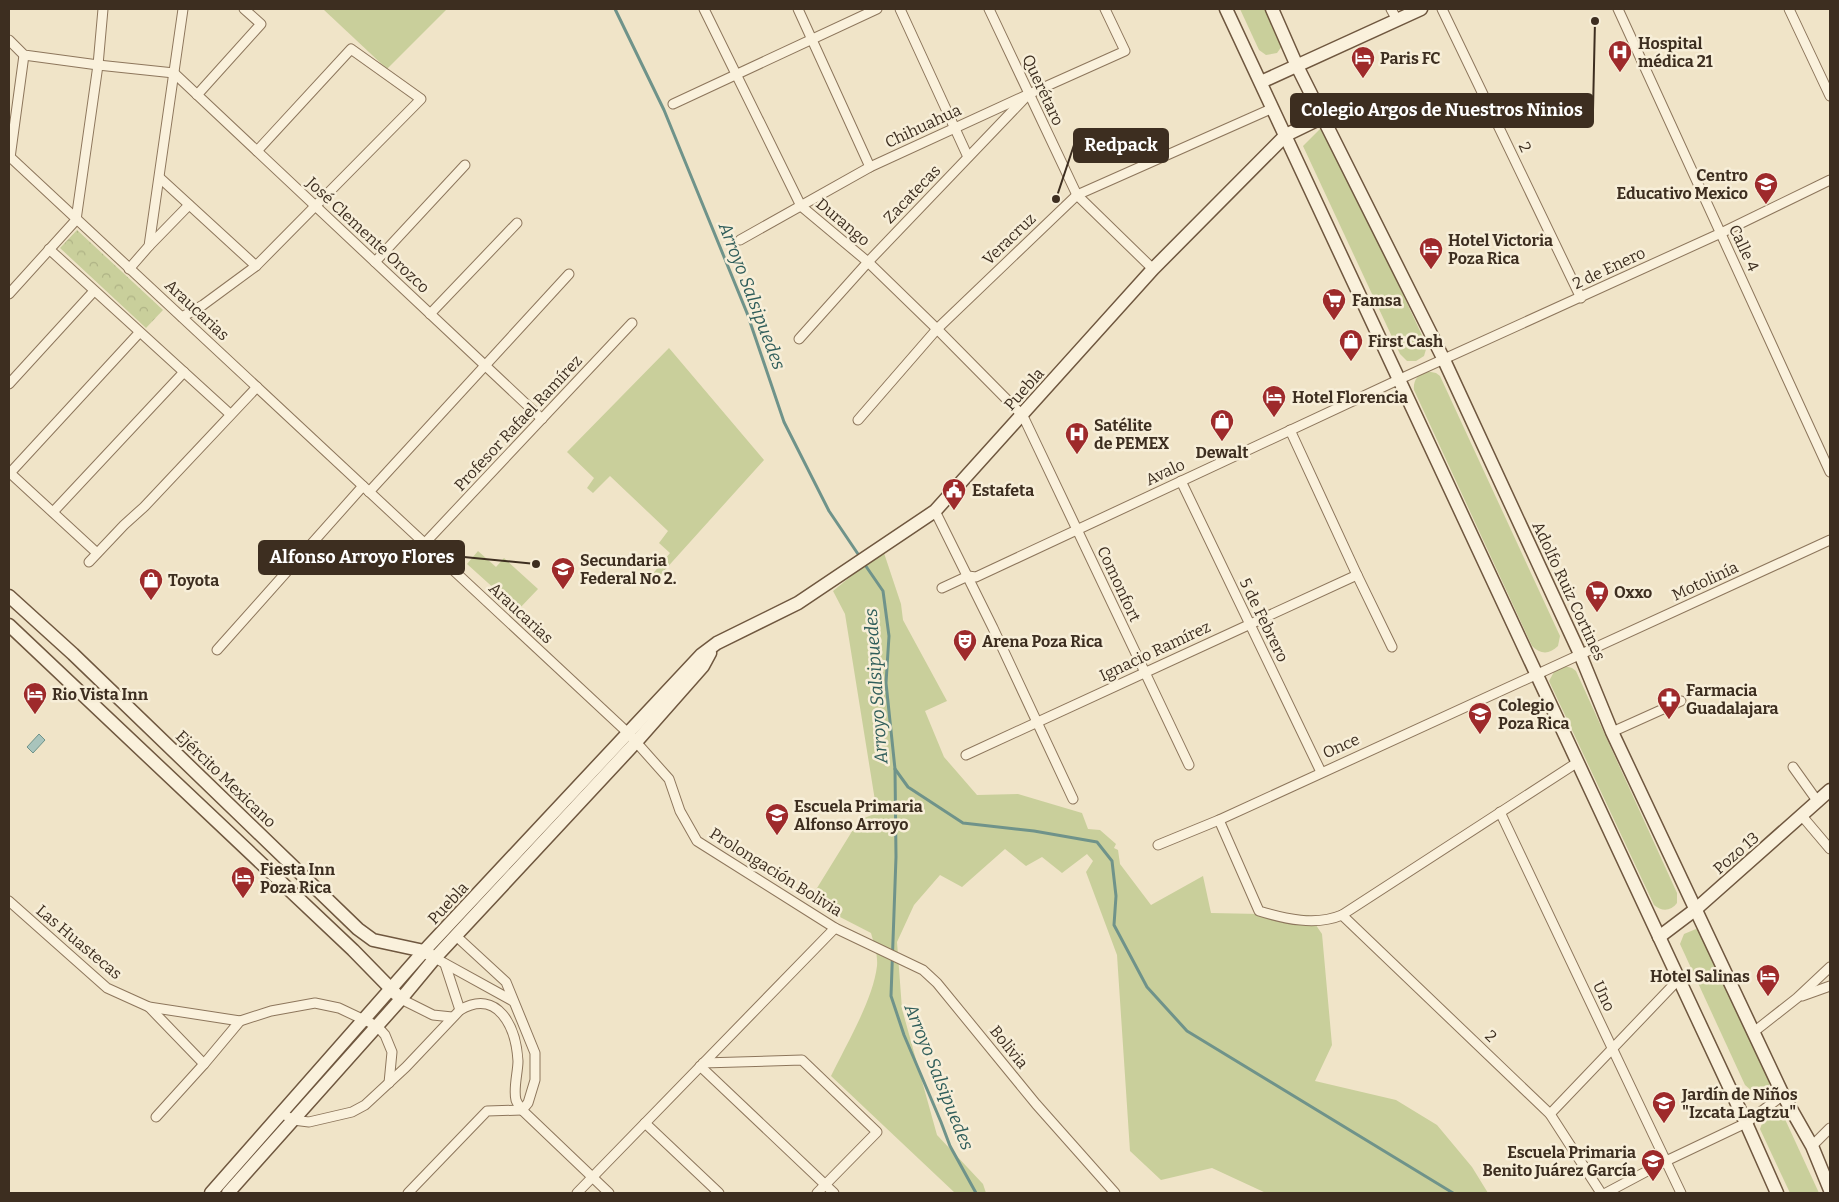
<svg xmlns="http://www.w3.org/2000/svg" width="1839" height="1202" font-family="Bitter,serif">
<defs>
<pattern id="park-crowns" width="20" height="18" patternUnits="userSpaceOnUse" patternTransform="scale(1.25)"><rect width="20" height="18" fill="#c9cf9b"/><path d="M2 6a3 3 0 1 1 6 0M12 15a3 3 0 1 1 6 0" fill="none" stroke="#aeb285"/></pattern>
</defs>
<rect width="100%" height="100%" fill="#f0e4c8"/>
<!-- grass -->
<g fill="#c9cf9b">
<path d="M323,9h124l-60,60z"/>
<path d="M1240,9h28l14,37 -5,7 -11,2 -7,-5z"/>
<path d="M1324,125l103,221 -3,10 -8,5h-9l-7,-7 -97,-208z"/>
<path d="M669,348l95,112 -110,122 -4,-4 1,-2 19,-23 -11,-10 9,-12 -58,-55 -17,17 -6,-5 7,-10 -27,-26z"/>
<path d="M1426,371l10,2 4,3 120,260 -2,10c-9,9 -18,8 -26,0l-118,-256c-1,-9 3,-15 12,-19z"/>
<path d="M883,550l18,54 2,16 44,81 -22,10 19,46 33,38 41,-1 64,19 6,16 12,1 16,14 -2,4 4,2 2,14 31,41 52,-29 8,37 98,2 13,19 10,111 -17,36 81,19 41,25 35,42 16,26h-222l-54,-25 -51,12 -31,-29 -13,-196 -31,-83 7,-11 -6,-7 -25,19 -20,-16 -16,9 -21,-17 -43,38 -22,-12 -26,30 -17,37 5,67 35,126 46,49 3,9h-31l-124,-117c15,-31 42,-76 46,-110 1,-11 -3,-22 -6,-33l-62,-32 50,-81 18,-7 -32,-199 -12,-23z"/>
<path d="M478,551l18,16 8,-9 34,31 -20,21 -51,-46z"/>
<path d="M1564,666l8,2 4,3 101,222v10c-6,8 -15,9 -23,2l-105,-224 6,-11z"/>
<path d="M1696,929l4,2 70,151 -1,4 -8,6 -9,-1 -7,-6 -65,-141 4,-10z"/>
<path d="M1776,1114l8,3 35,76h-29l-30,-64 4,-11z"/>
</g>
<!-- park -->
<path fill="url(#park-crowns)" d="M77,230l86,80 -17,18 -86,-80z"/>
<!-- water -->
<path fill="#a9c4bc" stroke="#6f938a" d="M39,734l6,6 -12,13 -6,-6z"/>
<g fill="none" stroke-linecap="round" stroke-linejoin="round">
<!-- stream -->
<g stroke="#6f938a" stroke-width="3">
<path d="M615,9l49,101 83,203 37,109 45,89 31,46"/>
<path d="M863,562l20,29 6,45 -3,47 9,86 1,88 -5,139 13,39 37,87 9,24 26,47"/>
<path d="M895,769l13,18 55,36 71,8 63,11 15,19 4,35 -2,29 33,62 40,44 266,162"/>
</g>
<!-- minor casing -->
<g stroke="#8d765c" stroke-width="11">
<g id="minor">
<path d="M704,9l97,197 67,56 69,67 86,87 166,349"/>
<path d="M798,9l72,158"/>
<path d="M900,9l68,148"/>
<path d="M989,9l88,186 76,74"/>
<path d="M1391,9l6,11"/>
<path d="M1442,9l139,289"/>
<path d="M1618,9l212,463"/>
<path d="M1789,9l41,87"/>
<path d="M9,40l15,15 74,10 76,8 368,346"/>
<path d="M197,95l64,-71 -17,-15"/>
<path d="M673,104l204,-95"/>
<path d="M9,156l619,577 41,46 11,32 17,30 138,87 88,42 14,13 99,121 79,89"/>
<path d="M10,158l14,-103"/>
<path d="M160,178l96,88"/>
<path d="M740,240l130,-73 159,-73 96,-43 -20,-42"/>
<path d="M149,246l40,-41"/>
<path d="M49,249l181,165"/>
<path d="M375,262l90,-97"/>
<path d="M129,269l20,-23 34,-237"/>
<path d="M9,294l67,-74 22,-155 5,-56"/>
<path d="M430,314l87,-91"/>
<path d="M182,317l21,-12 53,-39 165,-167 -70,-50 -94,102"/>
<path d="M799,339l69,-77 157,-164"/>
<path d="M9,384l85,-93"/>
<path d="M858,420l79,-91 140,-134 196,-87"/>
<path d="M1290,430l67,145 35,72"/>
<path d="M9,472l88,81"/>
<path d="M10,473l129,-140"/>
<path d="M1181,481l140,291"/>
<path d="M369,492l200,-218"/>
<path d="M935,511l58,117 80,171"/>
<path d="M53,512l131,-140"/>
<path d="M425,543l207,-220"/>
<path d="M89,562l35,-37 20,-18 113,-120"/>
<path d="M942,588l26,-12 8,1 424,-198 321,-146 109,-53"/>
<path d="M217,650l146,-164"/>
<path d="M1612,732l69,-31"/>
<path d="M966,755l391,-180"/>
<path d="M1793,767l25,35"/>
<path d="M1500,812l181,381"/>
<path d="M1802,816l28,33"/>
<path d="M1219,820l40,91c26,8 57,15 83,4l236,-153"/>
<path d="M1158,845l61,-25 611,-280"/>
<path d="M9,901l98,87 42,19 91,14 31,-10 44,-8 24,5 38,18 8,9 7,17 -3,31"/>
<path d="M1342,915l208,199 51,79"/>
<path d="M435,958l78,43"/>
<path d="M445,964l15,46"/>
<path d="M1802,996l28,-10"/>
<path d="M401,999l32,16 19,2"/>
<path d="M149,1007l55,57"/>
<path d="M1755,1031l42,-33 33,-31"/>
<path d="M703,1063l99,-3 75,72 -60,61"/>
<path d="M700,1066l134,127"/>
<path d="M282,1113l11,7 16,2 43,-10 13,-7 41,-38 54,-57c38,-22 56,17 58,51 0,11 -5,28 -2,39 1,3 4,7 6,10l87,83"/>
<path d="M1550,1114l129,-135"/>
<path d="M156,1117l48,-53 36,-43"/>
<path d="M645,1123l74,70"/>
<path d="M1812,1146l18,-18"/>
<path d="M408,1193l79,-82 35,-1 6,-7 7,-23v-27l-29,-71 -51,-47"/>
<path d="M577,1193l258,-265"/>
<path d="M1606,1193l60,-32 80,-38 37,-28"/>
</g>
</g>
<!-- secondary casing -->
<g stroke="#6f573f" stroke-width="15">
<g id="secondary">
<path d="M1226,9l520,1114 31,70"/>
<path d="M1272,9l25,57 147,294 136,294 32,78 171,363 29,51 18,44"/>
<path d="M1261,82l160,-73"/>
<path d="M9,596l64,58 285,275 15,11 51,11 5,3"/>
<path d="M9,625l344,325 43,44"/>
<path d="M1659,937l37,-28 134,-119"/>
<path d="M211,1193l213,-242 277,-296 16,-12 81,-40 137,-92 218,-242 133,-134 37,-18"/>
<path d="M228,1193l173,-194 34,-41 201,-216 67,-76 7,-13"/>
</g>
</g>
<!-- minor -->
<use href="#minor" stroke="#faf1dc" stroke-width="9"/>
<!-- secondary -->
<use href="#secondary" stroke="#faf1dc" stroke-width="12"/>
</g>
<!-- icons -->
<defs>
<g id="hospital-pin" transform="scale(1.25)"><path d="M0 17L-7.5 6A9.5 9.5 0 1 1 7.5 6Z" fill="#9e2a2b" stroke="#f7eed8"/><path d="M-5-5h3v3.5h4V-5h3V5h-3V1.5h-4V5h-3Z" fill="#fff"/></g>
<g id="hotel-pin" transform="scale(1.25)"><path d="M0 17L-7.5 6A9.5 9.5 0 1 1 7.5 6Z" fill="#9e2a2b" stroke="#f7eed8"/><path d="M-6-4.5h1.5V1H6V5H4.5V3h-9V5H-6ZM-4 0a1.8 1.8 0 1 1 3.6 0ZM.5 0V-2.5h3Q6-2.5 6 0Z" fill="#fff"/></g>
<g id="school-pin" transform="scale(1.25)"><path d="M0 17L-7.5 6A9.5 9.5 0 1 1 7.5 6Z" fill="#9e2a2b" stroke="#f7eed8"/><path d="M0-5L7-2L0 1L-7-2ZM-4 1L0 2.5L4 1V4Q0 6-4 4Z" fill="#fff"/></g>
<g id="supermarket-pin" transform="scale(1.25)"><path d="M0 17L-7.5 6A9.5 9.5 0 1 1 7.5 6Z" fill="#9e2a2b" stroke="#f7eed8"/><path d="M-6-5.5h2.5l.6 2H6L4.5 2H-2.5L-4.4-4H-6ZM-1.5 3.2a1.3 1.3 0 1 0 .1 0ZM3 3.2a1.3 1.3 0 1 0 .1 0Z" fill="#fff"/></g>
<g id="shop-pin" transform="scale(1.25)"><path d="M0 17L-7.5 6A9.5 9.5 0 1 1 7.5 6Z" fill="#9e2a2b" stroke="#f7eed8"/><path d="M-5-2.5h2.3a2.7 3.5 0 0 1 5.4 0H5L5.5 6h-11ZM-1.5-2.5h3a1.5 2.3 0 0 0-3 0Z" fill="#fff"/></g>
<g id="civic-pin" transform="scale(1.25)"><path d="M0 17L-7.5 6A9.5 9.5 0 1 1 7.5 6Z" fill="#9e2a2b" stroke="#f7eed8"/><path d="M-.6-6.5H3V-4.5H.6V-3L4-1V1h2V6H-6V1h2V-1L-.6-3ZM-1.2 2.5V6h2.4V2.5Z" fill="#fff"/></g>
<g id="theatre-pin" transform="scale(1.25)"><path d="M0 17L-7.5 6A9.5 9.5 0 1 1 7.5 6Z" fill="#9e2a2b" stroke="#f7eed8"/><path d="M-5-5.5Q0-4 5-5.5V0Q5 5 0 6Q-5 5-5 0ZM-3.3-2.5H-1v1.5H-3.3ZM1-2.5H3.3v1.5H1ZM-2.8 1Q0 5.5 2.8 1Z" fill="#fff"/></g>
<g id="pharmacy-pin" transform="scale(1.25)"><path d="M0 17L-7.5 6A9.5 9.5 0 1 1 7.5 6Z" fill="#9e2a2b" stroke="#f7eed8"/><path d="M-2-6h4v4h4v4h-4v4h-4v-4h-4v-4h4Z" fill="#fff"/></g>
</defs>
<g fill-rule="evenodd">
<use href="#hospital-pin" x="1620" y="52"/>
<use href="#hotel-pin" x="1363" y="58"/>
<use href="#school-pin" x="1766" y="184"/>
<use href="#hotel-pin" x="1431" y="249"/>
<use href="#supermarket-pin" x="1334" y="300"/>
<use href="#shop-pin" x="1351" y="341"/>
<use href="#hotel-pin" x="1274" y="397"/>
<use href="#shop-pin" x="1222" y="421"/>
<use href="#hospital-pin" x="1077" y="434"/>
<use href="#civic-pin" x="954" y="490"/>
<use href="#school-pin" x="563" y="569"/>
<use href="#shop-pin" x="151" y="580"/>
<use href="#supermarket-pin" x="1597" y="592"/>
<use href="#theatre-pin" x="965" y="641"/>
<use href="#hotel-pin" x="35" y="694"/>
<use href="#pharmacy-pin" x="1669" y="699"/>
<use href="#school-pin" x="1480" y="714"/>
<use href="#school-pin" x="777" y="815"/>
<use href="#hotel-pin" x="243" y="878"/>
<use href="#hotel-pin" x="1768" y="976"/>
<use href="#school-pin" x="1664" y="1103"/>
<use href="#school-pin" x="1653" y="1161"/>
</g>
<g text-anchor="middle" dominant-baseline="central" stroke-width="5" stroke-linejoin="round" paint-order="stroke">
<!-- poi labels -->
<g font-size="16" font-weight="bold" fill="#3d2e20" stroke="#f7eed8" text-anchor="start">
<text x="1638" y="43">Hospital<tspan x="1638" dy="18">médica 21</tspan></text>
<text x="1380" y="58">Paris FC</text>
<text x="1748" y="175" text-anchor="end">Centro<tspan x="1748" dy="18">Educativo Mexico</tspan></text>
<text x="1448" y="240">Hotel Victoria<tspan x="1448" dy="18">Poza Rica</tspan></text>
<text x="1352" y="300">Famsa</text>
<text x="1368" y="341">First Cash</text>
<text x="1292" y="397">Hotel Florencia</text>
<text x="1094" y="425">Satélite<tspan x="1094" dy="18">de PEMEX</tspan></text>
<text x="1222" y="452" text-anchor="middle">Dewalt</text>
<text x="972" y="490">Estafeta</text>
<text x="580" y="560">Secundaria<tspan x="580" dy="18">Federal No 2.</tspan></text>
<text x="168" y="580">Toyota</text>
<text x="1614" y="592">Oxxo</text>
<text x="982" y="641">Arena Poza Rica</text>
<text x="1686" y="690">Farmacia<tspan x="1686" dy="18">Guadalajara</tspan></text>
<text x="52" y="694">Rio Vista Inn</text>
<text x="1498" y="705">Colegio<tspan x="1498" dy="18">Poza Rica</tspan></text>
<text x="794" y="806">Escuela Primaria<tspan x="794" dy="18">Alfonso Arroyo</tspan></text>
<text x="260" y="869">Fiesta Inn<tspan x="260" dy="18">Poza Rica</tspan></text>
<text x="1750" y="976" text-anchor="end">Hotel Salinas</text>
<text x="1682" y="1094">Jardín de Niños<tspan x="1682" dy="18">"Izcata Lagtzu"</tspan></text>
<text x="1636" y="1152" text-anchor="end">Escuela Primaria<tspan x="1636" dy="18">Benito Juárez García</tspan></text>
</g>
<!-- street labels -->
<g font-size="16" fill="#3d2e20" stroke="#f7eed8">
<text transform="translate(1043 90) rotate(65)">Querétaro</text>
<text transform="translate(923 126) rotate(-25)">Chihuahua</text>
<text transform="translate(1525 147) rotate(64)">2</text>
<text transform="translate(912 194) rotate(-46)">Zacatecas</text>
<text transform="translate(843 222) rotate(40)">Durango</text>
<text transform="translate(368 235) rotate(43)">José Clemente Orozco</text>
<text transform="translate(1009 239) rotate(-44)">Veracruz</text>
<text transform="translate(1744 248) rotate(65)">Calle 4</text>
<text transform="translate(1609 268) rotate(-25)">2 de Enero</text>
<text transform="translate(197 310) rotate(43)">Araucarias</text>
<text transform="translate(1024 389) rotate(-48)">Puebla</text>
<text transform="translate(518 423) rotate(-47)">Profesor Rafael Ramírez</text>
<text transform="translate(1165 472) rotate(-25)">Avalo</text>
<text transform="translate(1705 581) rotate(-25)">Motolinía</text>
<text transform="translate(1119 584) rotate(65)">Comonfort</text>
<text transform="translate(1569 591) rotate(65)">Adolfo Ruiz Cortines</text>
<text transform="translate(521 613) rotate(43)">Araucarias</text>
<text transform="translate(1264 620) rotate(64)">5 de Febrero</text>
<text transform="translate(1155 651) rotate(-25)">Ignacio Ramírez</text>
<text transform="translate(1341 746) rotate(-24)">Once</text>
<text transform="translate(226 779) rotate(44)">Ejército Mexicano</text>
<text transform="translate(1736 853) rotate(-41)">Pozo 13</text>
<text transform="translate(776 872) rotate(32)">Prolongación Bolivia</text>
<text transform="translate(448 903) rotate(-47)">Puebla</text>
<text transform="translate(79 942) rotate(40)">Las Huastecas</text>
<text transform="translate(1604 996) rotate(65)">Uno</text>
<text transform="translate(1491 1036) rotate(44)">2</text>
<text transform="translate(1009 1047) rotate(51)">Bolivia</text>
</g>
<!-- water labels -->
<g font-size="18" font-style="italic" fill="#2f5d5a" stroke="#f7eed8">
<text transform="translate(752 296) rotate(69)">Arroyo Salsipuedes</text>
<text transform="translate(876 686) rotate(-94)">Arroyo Salsipuedes</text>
<text transform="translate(939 1077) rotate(68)">Arroyo Salsipuedes</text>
</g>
</g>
<!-- callouts -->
<path fill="none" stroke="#3d2e20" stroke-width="2" d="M1595 21L1593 110M1056 199L1074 145M536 564L464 557"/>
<g fill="#3d2e20" stroke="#f7eed8" stroke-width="2">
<circle cx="1595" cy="21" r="5"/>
<circle cx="1056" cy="199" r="5"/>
<circle cx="536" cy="564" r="5"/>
</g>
<g fill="#3d2e20" stroke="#3d2e20" stroke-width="2">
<rect x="1291" y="94" width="302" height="33" rx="5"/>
<rect x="1074" y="129" width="94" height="33" rx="5"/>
<rect x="259" y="541" width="205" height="33" rx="5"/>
</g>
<g font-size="18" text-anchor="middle" font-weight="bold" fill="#fff">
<text x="1442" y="116">Colegio Argos de Nuestros Ninios</text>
<text x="1121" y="151">Redpack</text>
<text x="362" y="563">Alfonso Arroyo Flores</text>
</g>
<!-- border -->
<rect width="1839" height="1202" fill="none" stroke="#3d2e20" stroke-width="20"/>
</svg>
